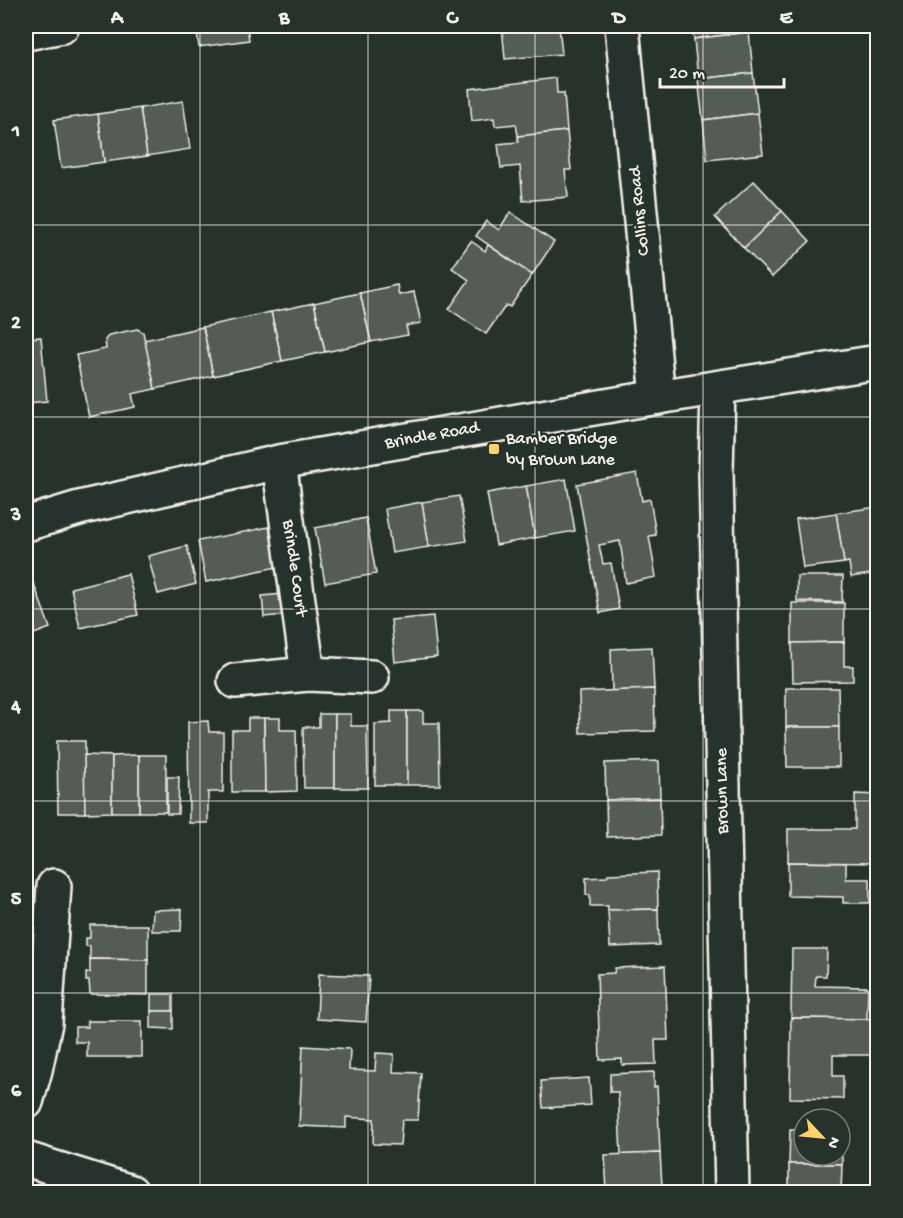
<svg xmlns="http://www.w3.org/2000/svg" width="903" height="1218" font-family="'Gochi Hand',sans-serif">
<rect width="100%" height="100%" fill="#26332d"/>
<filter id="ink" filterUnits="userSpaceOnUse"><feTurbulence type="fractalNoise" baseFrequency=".0167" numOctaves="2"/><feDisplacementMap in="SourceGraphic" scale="12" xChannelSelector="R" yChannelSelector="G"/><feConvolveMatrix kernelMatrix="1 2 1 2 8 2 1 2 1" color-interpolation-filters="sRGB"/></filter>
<g filter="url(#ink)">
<!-- building -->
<g fill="#525c55" stroke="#f4f1e8" stroke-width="1.5">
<path d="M196,26h51l2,14 -50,7z"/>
<path d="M502,26h57l3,28 -57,5z"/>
<path d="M692,26h56l1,6 -55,7z"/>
<path d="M749,32l4,41 -55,6 -4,-40z"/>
<path d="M753,73l5,40 -55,7 -5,-41z"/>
<path d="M556,78l1,15h7l3,38 -49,5 -2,-12 -21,2 -1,-8 -22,3 -3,-32z"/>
<path d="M183,101l7,48 -43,7 -7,-48z"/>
<path d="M140,108l7,48 -43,6 -6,-48z"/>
<path d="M758,113l5,41 -56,6 -4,-40z"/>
<path d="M98,114l6,48 -43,6 -7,-48z"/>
<path d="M567,131l4,39h-6l3,27 -45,4 -3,-35 -19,2 -3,-24 20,-2v-6z"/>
<path d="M754,181l28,30 -38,37 -29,-31z"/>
<path d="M782,211l28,30 -38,36 -28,-29z"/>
<path d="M510,212l44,30 -22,33 -56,-39 10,-15 13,9z"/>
<path d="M471,241l14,10 3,-6 44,30 -22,32 -4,-2 -20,29 -37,-25 20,-29 -17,-12z"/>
<path d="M397,285l2,10 15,-3 7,31 -15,3 2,9 -37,7 -11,-49z"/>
<path d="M360,293l11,49 -46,10 -11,-49z"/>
<path d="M314,303l11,49 -43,9 -11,-49z"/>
<path d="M271,312l11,49 -69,15 -10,-49z"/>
<path d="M203,327l10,49 -58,13 -11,-49z"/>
<path d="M137,329l6,3 12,57 -23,5 3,13 -46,10 -13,-62 30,-6 -1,-9 4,-5z"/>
<path d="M41,337l6,64 -19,2 -1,-9 -1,1v-57z"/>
<path d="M637,473l5,28 8,-2 6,36 -7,1 7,41 -30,6 -6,-42 -21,4 4,19 8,-1 8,46 -19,4 -23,-129z"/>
<path d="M566,479l9,52 -40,7 -9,-52z"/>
<path d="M526,486l9,52 -39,7 -9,-52z"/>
<path d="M459,496l8,45 -38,6 -7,-45z"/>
<path d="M422,502l7,45 -37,6 -7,-44z"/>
<path d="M877,507l1,66 -27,4 -2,-15 -5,1 -8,-50z"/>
<path d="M836,513l8,50 -41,5 -7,-49z"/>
<path d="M366,518l10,56 -51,9 -10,-55z"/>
<path d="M269,527l8,40 -71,15 -8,-41z"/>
<path d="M187,546l9,38 -38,10 -10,-38z"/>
<path d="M128,574l10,41 -58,13 -9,-40z"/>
<path d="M797,576h46l-1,26 -45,-1z"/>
<path d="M34,584l16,44 -24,9v-50z"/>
<path d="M283,594l2,21 -21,2 -2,-21z"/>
<path d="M792,603h52v39l-52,1z"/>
<path d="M433,616l4,41 -42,5 -4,-42z"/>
<path d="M844,642v24h9v15l-60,1 -1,-39z"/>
<path d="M652,647l2,42 -42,2 -1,-42z"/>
<path d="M786,688h52l1,39h-53z"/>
<path d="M654,689l1,42 -75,2 -1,-41z"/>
<path d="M391,711h16v74h-32v-61l16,-1z"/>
<path d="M407,711h16v12h16l1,62h-33z"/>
<path d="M319,714h16v74h-31l-1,-61h16z"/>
<path d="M335,714h16v12h16l1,62h-33z"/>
<path d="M248,718h16l1,74h-33v-62h16z"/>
<path d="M264,718h16v12h16l1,61 -32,1z"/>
<path d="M208,721l1,11h14v60h-15v31h-19l-1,-101z"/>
<path d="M786,727h53v40h-52z"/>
<path d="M57,741h28v72h-27z"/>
<path d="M84,755l28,1v56l-27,1z"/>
<rect x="139" y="755" width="27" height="57"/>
<path d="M139,755v57h-27v-56z"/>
<path d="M659,761l1,37 -54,2 -1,-37z"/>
<path d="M167,777h12l-1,37h-11z"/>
<path d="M855,794l23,1v68l-90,-1v-33h67z"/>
<path d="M660,798l1,37 -54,2 -1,-37z"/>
<path d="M788,862l58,1v16h24v24h-27v-6l-55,-1z"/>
<path d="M657,872l1,37 -50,1v-4h-18v-11h-4v-17l21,-1 1,-3z"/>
<path d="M182,909l-1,22h-29l1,-21z"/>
<path d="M658,909l1,36 -49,2 -2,-37z"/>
<path d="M90,925h58v35l-58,-1v-13h-4v-8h4z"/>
<path d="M792,949h35l-1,27h-10l-1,10 53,1 -1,32 -76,-1z"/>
<path d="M90,959l58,1v35l-58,-1 -1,-13h-3v-8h4z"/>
<path d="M665,966l3,74h-13l1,24 -34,1v-6l-22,1 -3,-86 17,-1 1,-5z"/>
<path d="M319,974l50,2 -3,46 -49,-3z"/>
<rect x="151" y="994" width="22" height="17"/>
<path d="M151,1011h22v18l-22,-1z"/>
<path d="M791,1018l87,1v36h-45v21h10v23l-53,-1z"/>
<path d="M87,1021h55v36h-55v-15h-12v-15h13z"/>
<path d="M303,1046l47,3 -1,21 26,1 1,-18 18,1 -1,18 28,1 -3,47h-16l-2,25 -27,-1 1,-25 -28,-2v11l-47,-2z"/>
<path d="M654,1072v15l3,-1 3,67 -39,2 -3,-63h-8v-18z"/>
<path d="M589,1078l2,27 -48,3 -2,-27z"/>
<path d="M790,1130h14v25h36v-25h2v34h-53z"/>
<path d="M660,1153l2,33 -22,1v5h-33l-2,-37z"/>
<path d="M789,1164h53l-1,28h-52z"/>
</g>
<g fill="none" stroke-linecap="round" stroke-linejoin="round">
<!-- street casing -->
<g stroke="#f4f1e8" stroke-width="38">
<g id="street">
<path d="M26,33l36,-7"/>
<path d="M718,389l-2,83 16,720"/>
<path d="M279,462l29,212"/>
<path d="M235,681l73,-7 64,3"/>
<path d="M26,1102l9,-32 10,-47 9,-137"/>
<path d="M26,1159l105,33"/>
</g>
</g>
<!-- secondary casing -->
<g stroke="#f4f1e8" stroke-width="38">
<g id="secondary">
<path d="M622,26l36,371"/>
<path d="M26,524l53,-16 200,-46 379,-65 220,-35"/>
</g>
</g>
<!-- street -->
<use href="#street" stroke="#26332d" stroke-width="33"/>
<!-- secondary -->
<use href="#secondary" stroke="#26332d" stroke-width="33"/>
</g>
</g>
<!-- grid -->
<path fill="none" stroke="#f4f1e8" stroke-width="1.5" stroke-opacity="0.55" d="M200,26v1166M368,26v1166M535,26v1166M703,26v1166M26,225h852M26,417h852M26,609h852M26,801h852M26,993h852"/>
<!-- markers -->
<rect fill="#ffd166" stroke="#26332d" stroke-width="2" x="488" y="443" width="12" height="12" rx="3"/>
<g text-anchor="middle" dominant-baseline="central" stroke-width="5" stroke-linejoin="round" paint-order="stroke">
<!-- street labels -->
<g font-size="18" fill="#f4f1e8" stroke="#26332d">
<text transform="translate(640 211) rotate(-96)">Collins Road</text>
<text transform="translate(432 436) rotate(-10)">Brindle Road</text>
<text transform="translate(294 568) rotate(82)">Brindle Court</text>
<text transform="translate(723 791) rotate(-91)">Brown Lane</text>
</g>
<!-- poi labels -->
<g font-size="18" fill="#f4f1e8" stroke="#26332d" text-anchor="start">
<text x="506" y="439">Bamber Bridge<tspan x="506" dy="21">by Brown Lane</tspan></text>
</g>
</g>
<!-- margin -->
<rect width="903" height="1218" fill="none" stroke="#26332d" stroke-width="66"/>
<!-- north arrow -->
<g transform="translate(822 1137) rotate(116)"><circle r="28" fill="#26332d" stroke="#787f78" stroke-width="1.5"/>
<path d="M0-4.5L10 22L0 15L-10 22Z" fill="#ffd166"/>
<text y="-9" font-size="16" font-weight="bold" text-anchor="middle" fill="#f4f1e8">N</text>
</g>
<!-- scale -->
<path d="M660 78v9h124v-9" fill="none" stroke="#f4f1e8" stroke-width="3"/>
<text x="669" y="78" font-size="18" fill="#f4f1e8" stroke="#26332d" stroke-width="4.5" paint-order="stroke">20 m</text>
<rect x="33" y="33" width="837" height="1152" fill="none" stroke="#f4f1e8" stroke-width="2"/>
<g font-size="20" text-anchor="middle" font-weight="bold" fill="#f4f1e8">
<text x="117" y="23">A</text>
<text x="284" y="23">B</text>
<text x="452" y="23">C</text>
<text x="619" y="23">D</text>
<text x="786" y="23">E</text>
<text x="16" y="136">1</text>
<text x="16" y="328">2</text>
<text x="16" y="520">3</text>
<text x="16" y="712">4</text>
<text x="16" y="904">5</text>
<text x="16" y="1096">6</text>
</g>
</svg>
